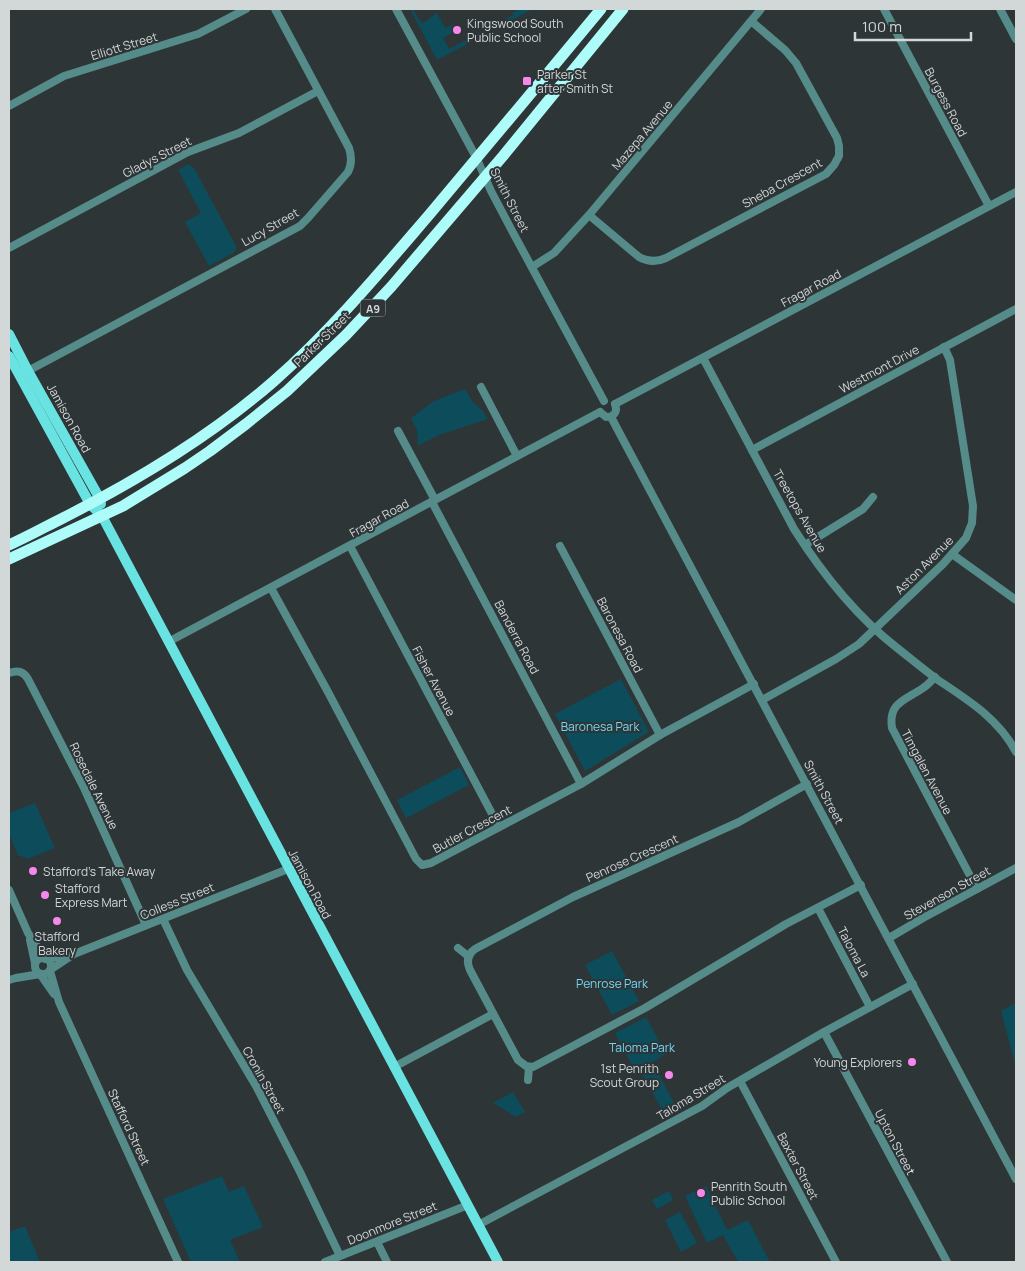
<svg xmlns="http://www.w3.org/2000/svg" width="1025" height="1271" font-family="Manrope,sans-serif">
<rect width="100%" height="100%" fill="#2e3537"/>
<!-- green -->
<g fill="#0d4c5a">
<path d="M410,9h3l7,12 3,2 16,-12 -2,2 8,15 9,-4 2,3 4,-2 2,2 -19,11 6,11 64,-34 -1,-2 7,-4h14l-96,51z"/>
<path d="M189,164l5,4 42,78v4l-3,3 -24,13 -24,-44 16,-9 -23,-43z"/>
<path d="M465,389l7,12 11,10 5,8 -49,16 -21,11 -1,-16 -6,-12 23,-17z"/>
<path d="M621,679l28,53 -64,39 -30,-57z"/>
<path d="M460,767l9,18 -63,33 -9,-18z"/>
<path d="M35,803l20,45 -27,11 -10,-4 -9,-21v-21z"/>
<path d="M612,951l27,50 -27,14 -27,-50z"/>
<path d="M1016,1003v64l-15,-56z"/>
<path d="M646,1017l20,37 -13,8 24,47 -12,6 -26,-46 -4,2 -20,-38z"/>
<path d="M513,1092l12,20 -9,5 -23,-14z"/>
<path d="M222,1176l7,16 15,-6 19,41 -33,13 10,22h-49l-28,-63z"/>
<path d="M706,1186l21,44 21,-10 22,42h-32l-15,-27 -16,8 -22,-47z"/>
<path d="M669,1191l4,9 -16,9 -5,-9z"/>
<path d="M680,1212l17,31 -16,9 -16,-32z"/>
<path d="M25,1226l15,36h-31v-30z"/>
</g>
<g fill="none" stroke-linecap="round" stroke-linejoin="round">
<!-- minor -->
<g stroke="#558c8a" stroke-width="8">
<path d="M396,9l81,150 14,32 19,36 94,174"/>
<path d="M884,9l105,197"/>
<path d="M1000,9l16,30"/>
<path d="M9,106l55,-30 134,-42 48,-25"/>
<path d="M589,215l50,42c9,5 18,5 27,1l160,-84 8,-9 5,-9v-10l-2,-8 -41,-75 -11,-13 -34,-29"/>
<path d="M9,248l179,-96 51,-19 79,-42"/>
<path d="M532,267l22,-14 35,-38 172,-206"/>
<path d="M703,358l91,171c28,44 61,86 102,118 14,11 28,23 42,33 30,20 61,39 78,72"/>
<path d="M24,373l276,-147 8,-8 40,-46c4,-8 4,-15 1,-24l-74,-139"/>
<path d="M481,387l36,69"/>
<path d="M615,404l401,-212"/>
<path d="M600,412l6,5c8,0 12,-5 9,-13"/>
<path d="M611,417l405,762"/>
<path d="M398,431l37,69"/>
<path d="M752,450l264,-141"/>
<path d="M432,502l149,282"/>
<path d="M805,545l58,-36 10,-12"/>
<path d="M350,546l149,281"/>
<path d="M560,546l100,189"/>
<path d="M952,554l64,46"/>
<path d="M271,588l57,104 88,167 6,6 9,-2 150,-79 79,-49 94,-51"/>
<path d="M168,642l432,-230"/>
<path d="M9,673c9,-3 14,-2 19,6l56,109 62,137"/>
<path d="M935,677c-4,4 -7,8 -12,11 -17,12 -35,14 -31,40l85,161"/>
<path d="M762,700l74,-41 23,-15 84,-80 23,-26 6,-15 1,-17 -23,-146 -6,-13"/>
<path d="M807,784l-68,38 -166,75 -98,52c-7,5 -9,12 -5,21l48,90 8,6 7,1 112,-59 141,-84 75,-39"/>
<path d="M9,890l19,43 17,25"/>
<path d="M818,908l52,99"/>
<path d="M163,919l24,51 69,116 44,86 40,84"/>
<path d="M889,938l34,-20 93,-50"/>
<path d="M30,940l5,23"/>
<path d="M458,948l10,8"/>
<circle cx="43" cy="966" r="8"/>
<path d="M45,959l27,-4"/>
<path d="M50,970l24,-16 214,-85"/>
<path d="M50,971l9,31 119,260"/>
<path d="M40,974l14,20"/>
<path d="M9,980l7,-2 24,-4"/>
<path d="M824,1032l123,230"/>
<path d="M394,1067l99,-53"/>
<path d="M528,1080l1,-13"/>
<path d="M740,1081l96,181"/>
<path d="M478,1225l224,-119 25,-18 97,-56 89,-48"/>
<path d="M377,1242l10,20"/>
<path d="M325,1262l143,-57"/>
</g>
<!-- major -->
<g stroke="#69e3e1" stroke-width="10">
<path d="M9,334l19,37 72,128 1,5"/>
<path d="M9,356l81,148 12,12 396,746"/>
</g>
<!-- highway -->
<g stroke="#adfcfa" stroke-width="11">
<path d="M9,545c18,-8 36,-18 54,-27 75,-38 148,-82 211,-137 57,-50 106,-109 155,-166 58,-69 115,-137 172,-206"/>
<path d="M9,559l114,-53 62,-38 25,-17 36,-27 41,-33 59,-56 45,-48 112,-131 120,-147"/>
</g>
</g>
<!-- markers -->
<g fill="#f788eb" stroke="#2e3537" stroke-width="2">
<circle cx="457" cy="30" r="5"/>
<rect x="522" y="76" width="10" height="10" rx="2.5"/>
<circle cx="33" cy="871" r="5"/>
<circle cx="45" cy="895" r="5"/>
<circle cx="57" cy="921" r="5"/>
<circle cx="912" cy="1062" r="5"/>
<circle cx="669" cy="1075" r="5"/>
<circle cx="701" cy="1193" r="5"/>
</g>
<g text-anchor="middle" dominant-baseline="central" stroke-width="4" stroke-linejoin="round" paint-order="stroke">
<!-- shield labels -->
<rect fill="#2e3537" stroke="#a1a6a8" stroke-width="1" x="360.5" y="299.5" width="25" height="17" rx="4"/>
<g font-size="11" font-weight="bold" fill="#d2d7d8">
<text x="373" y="308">A9</text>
</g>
<!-- poi labels -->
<g font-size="12" fill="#d2d7d8" stroke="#2e3537" text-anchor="start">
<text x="467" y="23">Kingswood South<tspan x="467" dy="14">Public School</tspan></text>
<text x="537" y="74">Parker St<tspan x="537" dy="14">after Smith St</tspan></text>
<text x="43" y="871">Stafford's Take Away</text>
<text x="55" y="888">Stafford<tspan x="55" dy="14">Express Mart</tspan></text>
<text x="57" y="936" text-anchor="middle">Stafford<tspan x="57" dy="14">Bakery</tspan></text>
<text x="902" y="1062" text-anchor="end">Young Explorers</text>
<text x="659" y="1068" text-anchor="end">1st Penrith<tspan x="659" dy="14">Scout Group</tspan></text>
<text x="711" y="1186">Penrith South<tspan x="711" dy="14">Public School</tspan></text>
</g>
<!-- street labels -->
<g font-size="12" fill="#d2d7d8" stroke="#2e3537">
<text transform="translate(124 46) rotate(-17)">Elliott Street</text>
<text transform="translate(946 102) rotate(62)">Burgess Road</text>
<text transform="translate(642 135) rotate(-50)">Mazepa Avenue</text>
<text transform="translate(157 157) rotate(-27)">Gladys Street</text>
<text transform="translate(782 183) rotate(-29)">Sheba Crescent</text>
<text transform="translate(510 200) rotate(63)">Smith Street</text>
<text transform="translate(270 227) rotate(-30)">Lucy Street</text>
<text transform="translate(811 288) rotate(-28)">Fragar Road</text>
<text transform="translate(322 339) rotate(-44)">Parker Street</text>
<text transform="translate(879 369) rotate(-28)">Westmont Drive</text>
<text transform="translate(69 418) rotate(61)">Jamison Road</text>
<text transform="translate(800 511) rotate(60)">Treetops Avenue</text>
<text transform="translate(379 518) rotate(-29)">Fragar Road</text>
<text transform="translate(924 565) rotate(-45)">Aston Avenue</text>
<text transform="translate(620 635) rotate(62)">Baronesa Road</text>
<text transform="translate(517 637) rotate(62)">Banderra Road</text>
<text transform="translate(434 681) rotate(62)">Fisher Avenue</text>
<text transform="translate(927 772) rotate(62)">Timgalen Avenue</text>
<text transform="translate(94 786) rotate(64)">Rosedale Avenue</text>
<text transform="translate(824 792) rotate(62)">Smith Street</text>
<text transform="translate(472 829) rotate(-28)">Butler Crescent</text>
<text transform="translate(632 858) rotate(-24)">Penrose Crescent</text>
<text transform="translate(310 884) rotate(62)">Jamison Road</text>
<text transform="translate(947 893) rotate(-29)">Stevenson Street</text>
<text transform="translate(177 901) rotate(-22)">Colless Street</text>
<text transform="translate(854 952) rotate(62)">Taloma La</text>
<text transform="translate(264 1080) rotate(61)">Cronin Street</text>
<text transform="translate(691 1097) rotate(-31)">Taloma Street</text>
<text transform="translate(129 1127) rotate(65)">Stafford Street</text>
<text transform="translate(895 1142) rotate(62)">Upton Street</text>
<text transform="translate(798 1166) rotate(62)">Baxter Street</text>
<text transform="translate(392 1223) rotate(-22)">Doonmore Street</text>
</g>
<!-- park labels -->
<g font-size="12" fill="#74d6ef" stroke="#2e3537">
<text x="600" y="726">Baronesa Park</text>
<text x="612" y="983">Penrose Park</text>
<text x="642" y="1047">Taloma Park</text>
</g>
</g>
<!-- border -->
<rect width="1025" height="1271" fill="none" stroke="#d2d7d8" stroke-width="20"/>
<!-- scale -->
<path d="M855 32v8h116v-8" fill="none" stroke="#d2d7d8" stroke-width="2.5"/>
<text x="862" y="32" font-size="15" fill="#d2d7d8" stroke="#2e3537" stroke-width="4" paint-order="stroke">100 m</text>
</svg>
